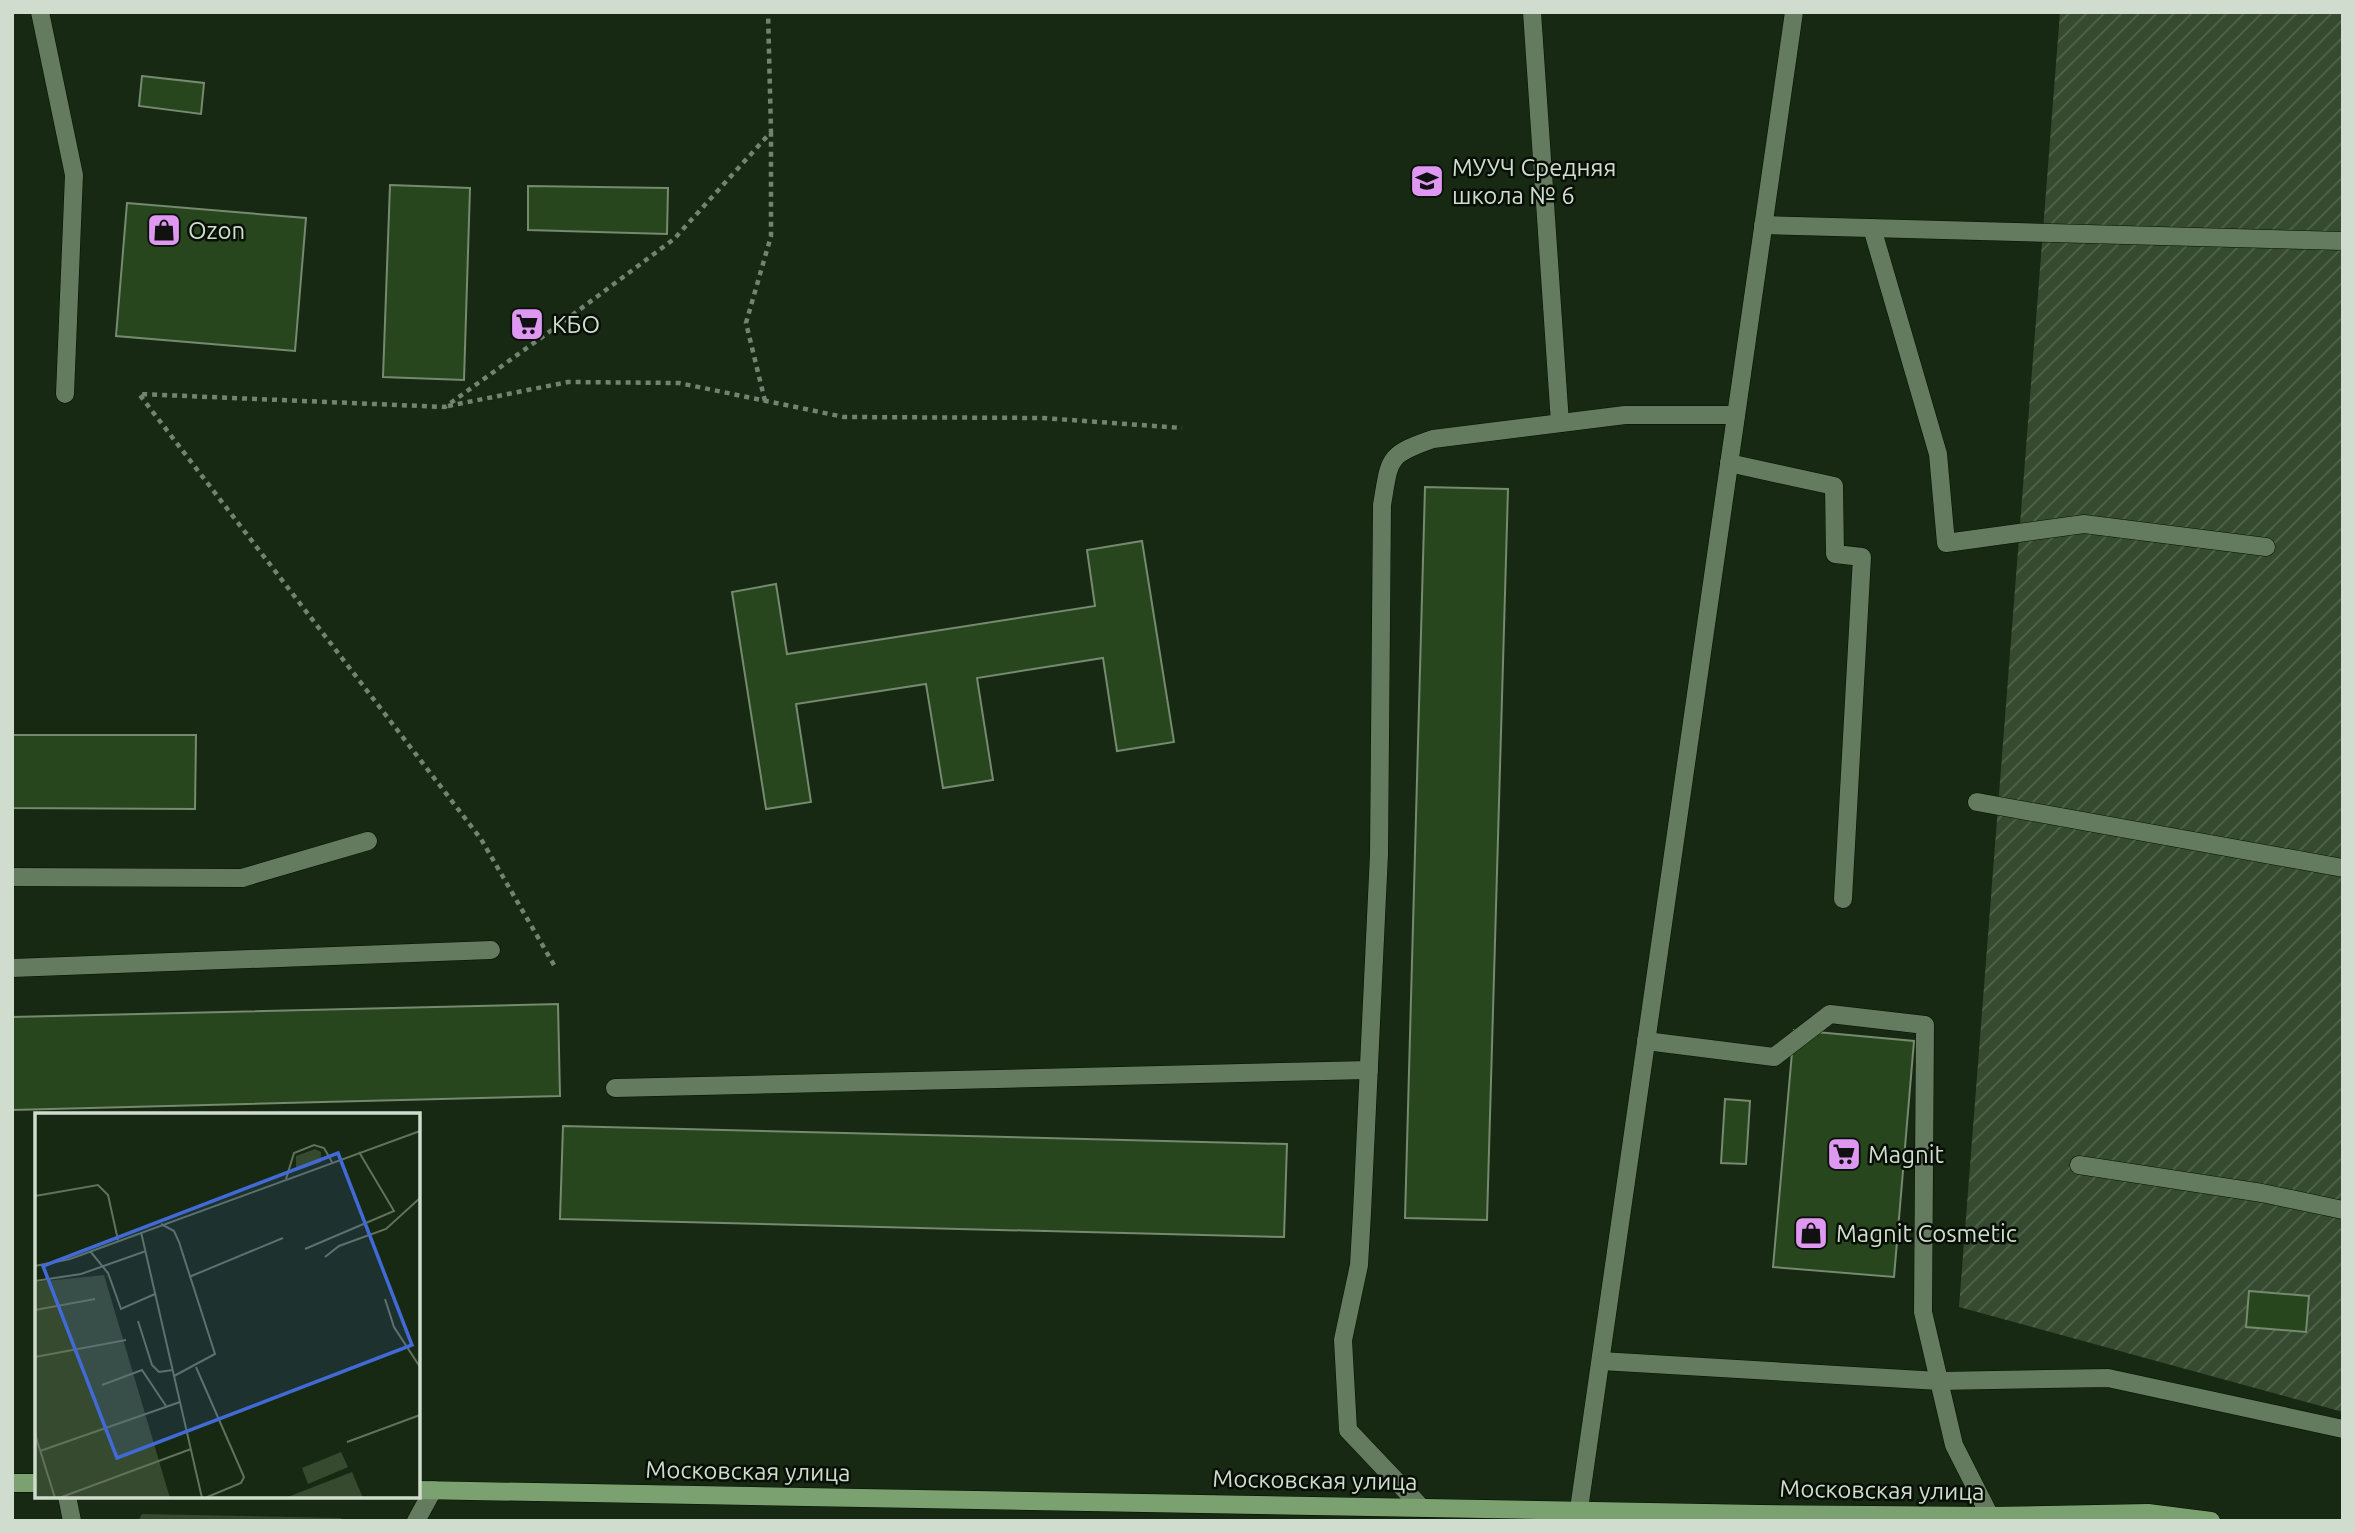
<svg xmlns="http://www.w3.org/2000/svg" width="2355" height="1533" font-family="Ubuntu,sans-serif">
<defs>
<pattern id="garden-furrows" width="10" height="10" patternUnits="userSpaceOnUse" patternTransform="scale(1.75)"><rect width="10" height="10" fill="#354a2f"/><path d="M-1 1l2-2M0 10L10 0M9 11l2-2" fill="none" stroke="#51644c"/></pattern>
</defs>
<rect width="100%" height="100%" fill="#172912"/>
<!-- grass -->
<path fill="#354a2f" d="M142,1514l199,4 1,3h-204z"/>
<!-- garden -->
<path fill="url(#garden-furrows)" d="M2060,12h283v1400l-384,-105z"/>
<!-- building -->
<g fill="#27461e" stroke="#758a6f" stroke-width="2">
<path d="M142,76l62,7 -3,31 -62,-8z"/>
<path d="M390,185l80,3 -6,192 -81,-3z"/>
<path d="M528,186l140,2 -1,46 -139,-4z"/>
<path d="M127,203l179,15 -11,133 -179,-15z"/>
<path d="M1425,487l83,2 -21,731 -82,-2z"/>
<path d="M1142,541l32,201 -57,9 -14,-93 -126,20 16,102 -50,8 -17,-104 -130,20 15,98 -45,7 -34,-217 44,-8 11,70 308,-48 -8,-56z"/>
<path d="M12,735h184l-1,74 -183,-1z"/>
<path d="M558,1004l2,92 -548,14v-93z"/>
<path d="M1794,1030l120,11 -20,236 -121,-10z"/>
<path d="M1725,1099l25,2 -4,63 -25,-1z"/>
<path d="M563,1126l724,18 -3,93 -724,-18z"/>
<path d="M2249,1291l60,5 -3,36 -60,-5z"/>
</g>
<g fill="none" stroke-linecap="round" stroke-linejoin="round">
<!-- minor casing -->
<g stroke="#031100" stroke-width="19">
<g id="minor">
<path d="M40,12l34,163 -9,219"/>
<path d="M1532,12l28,411"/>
<path d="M1763,225l580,16"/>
<path d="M1872,228l66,226 8,89 138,-19 182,23"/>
<path d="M1729,463l105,23 1,68 27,3 -19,342"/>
<path d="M1977,802l366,66"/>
<path d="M12,877l230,1 126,-37"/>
<path d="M12,968l479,-18"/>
<path d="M1646,1041l128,16 56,-43 95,11 -2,287 31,133 36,71"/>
<path d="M615,1088l754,-18"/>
<path d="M2079,1165l183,28 81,17"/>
<path d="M1601,1361l338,20 169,-3 235,51"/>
<path d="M67,1496l5,25"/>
<path d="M1420,1506l-72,-76 -5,-90 16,-75 3,-52 17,-359 3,-349c8,-46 4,-50 51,-66l192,-24h111"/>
<path d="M1579,1509l215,-1497"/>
<path d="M416,1521l17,-31"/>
</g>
</g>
<!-- major casing -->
<g stroke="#031100" stroke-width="19">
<g id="major">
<path d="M12,1483h25"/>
<path d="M418,1490l1343,24 229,2 158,-3 63,8"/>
</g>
</g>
<!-- path -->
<g stroke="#748370" stroke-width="4.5" stroke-dasharray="5 5" stroke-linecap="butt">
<path d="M765,401l-19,-78 25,-87v-103"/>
<path d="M448,406l120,-24 111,1 165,34 199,1 139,10"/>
<path d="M554,965l-73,-126 -342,-445 306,13 122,-88 107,-80 97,-107 -3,-120"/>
</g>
<!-- minor -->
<use href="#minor" stroke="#657b5f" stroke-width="18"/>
<!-- major -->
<use href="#major" stroke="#7ba171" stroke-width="18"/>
</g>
<!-- icons -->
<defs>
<g id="school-square" transform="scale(1.75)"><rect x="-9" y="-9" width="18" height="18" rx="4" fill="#df98f2" stroke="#080f06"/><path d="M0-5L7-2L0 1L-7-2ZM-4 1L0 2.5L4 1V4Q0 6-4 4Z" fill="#111"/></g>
<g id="shop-square" transform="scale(1.75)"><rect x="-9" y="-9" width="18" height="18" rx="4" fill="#df98f2" stroke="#080f06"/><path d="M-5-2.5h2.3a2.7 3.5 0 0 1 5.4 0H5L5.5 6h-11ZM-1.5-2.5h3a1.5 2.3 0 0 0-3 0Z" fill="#111"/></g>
<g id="supermarket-square" transform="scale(1.75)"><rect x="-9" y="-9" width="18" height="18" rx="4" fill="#df98f2" stroke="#080f06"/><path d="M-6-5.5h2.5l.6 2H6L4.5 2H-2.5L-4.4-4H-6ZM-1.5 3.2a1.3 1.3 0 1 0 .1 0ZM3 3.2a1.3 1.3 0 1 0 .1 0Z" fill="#111"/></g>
</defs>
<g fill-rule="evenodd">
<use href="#school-square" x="1427" y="181"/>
<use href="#shop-square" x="164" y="230"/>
<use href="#supermarket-square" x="527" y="324"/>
<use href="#supermarket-square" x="1844" y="1154"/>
<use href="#shop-square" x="1811" y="1233"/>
</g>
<g text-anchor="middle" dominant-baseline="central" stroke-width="5" stroke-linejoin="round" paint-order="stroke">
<!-- poi labels -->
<g font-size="24" fill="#d0dccd" stroke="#080f06" text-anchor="start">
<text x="1452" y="167">МУУЧ Средняя<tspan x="1452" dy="28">школа № 6</tspan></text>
<text x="188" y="230">Ozon</text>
<text x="552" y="324">КБО</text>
<text x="1868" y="1154">Magnit</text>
<text x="1836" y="1233">Magnit Cosmetic</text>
</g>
<!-- street labels -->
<g font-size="24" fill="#d0dccd" stroke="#080f06">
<text transform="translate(748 1471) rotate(1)">Московская улица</text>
<text transform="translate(1315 1480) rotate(1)">Московская улица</text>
<text transform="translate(1882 1490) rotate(1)">Московская улица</text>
</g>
</g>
<!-- overview -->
<g transform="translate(35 1113)">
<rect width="385" height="385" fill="#172912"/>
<path d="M280,36l6,3v10l-25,9v-15zM306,339l7,15 -40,17 -6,-16zM317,359l11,26h-78z" fill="#354a2f"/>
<path d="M69,162l66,223h-135v-216z" fill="#354a2f"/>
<path fill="none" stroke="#61715d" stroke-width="2" d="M251,66l8,-26 20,-8 10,3 8,14M0,83l63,-11 10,10 10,45M126,111l13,7 5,11 36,112 -41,22M106,119l61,266M270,136l89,-38 -35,-59M55,138l18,22 13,36 34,-15M290,144l14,-11 47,-17 34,-31M0,153l35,-7 350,-128M154,164l94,-39M0,168l46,-7 65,-23M350,186l9,28 26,40M0,197l60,-11M103,208l14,44 7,7 14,-2M0,244l91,-17M161,254l48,110 -3,6 -36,15M67,272l40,-15 24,36M0,321l20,64M312,329l73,-27M5,338l140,-49M24,385l132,-49"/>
<path fill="#416ad6" fill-opacity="0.15" stroke="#416ad6" stroke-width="3.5" d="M303,40l74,192 -295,113 -74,-192z"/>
<rect width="385" height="385" fill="none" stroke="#d0dccd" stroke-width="3.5"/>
</g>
<!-- border -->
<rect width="2355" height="1533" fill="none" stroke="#d0dccd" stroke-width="28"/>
</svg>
